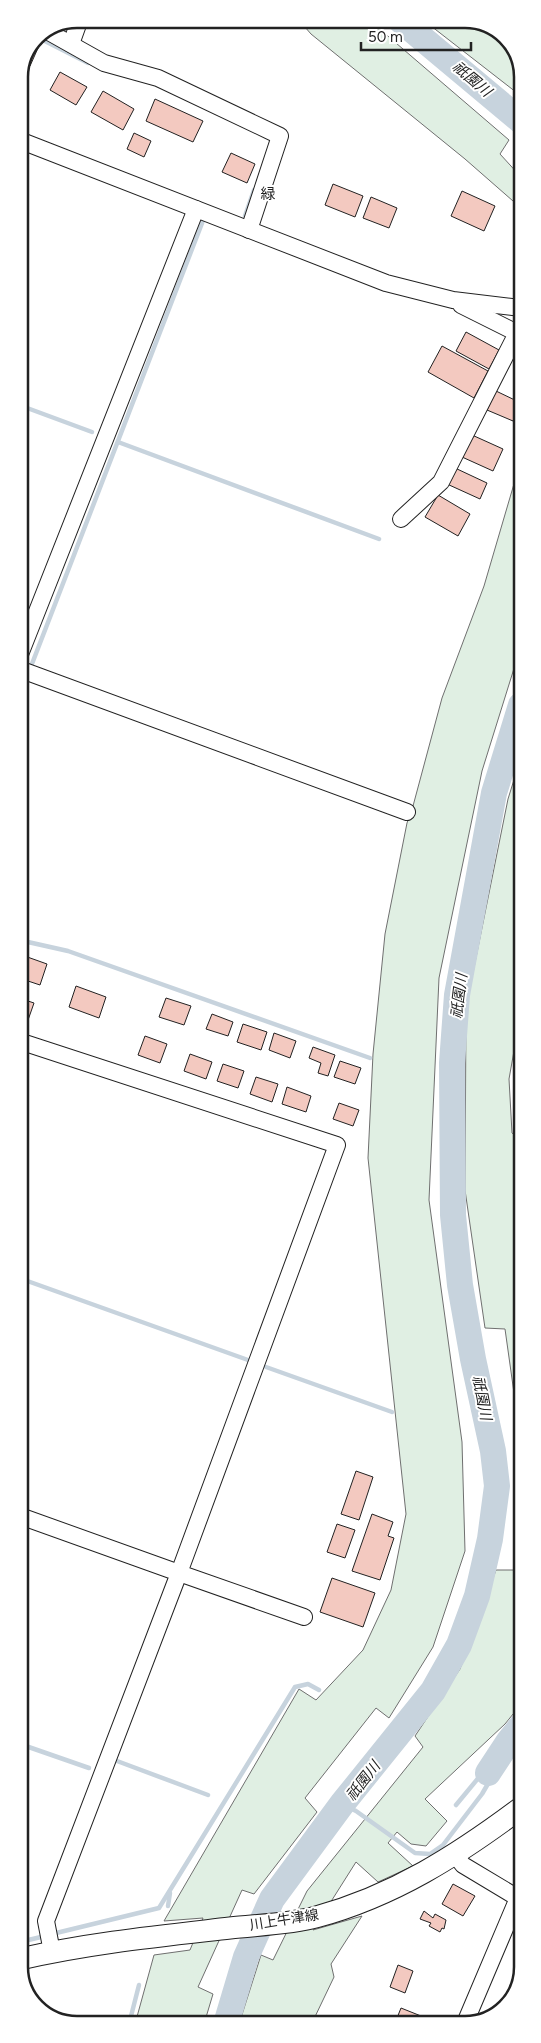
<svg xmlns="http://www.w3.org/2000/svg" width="541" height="2043" font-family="Figtree,'Noto Sans JP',sans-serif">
<rect width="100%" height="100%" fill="#fff"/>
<!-- green -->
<g fill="#e0efe3" stroke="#6f6f6f">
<path d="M298,19h70l141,121 -9,14 21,23v31l-56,-49 -154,-125z"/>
<path d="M422,19h50l31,14 18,32v31z"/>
<path d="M521,460v186l-39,125 -43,207 -10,222 33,242 3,109 -32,96 -44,71 -13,-10 -71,90 12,14 -63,82 -12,-4 -44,97 15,7 -9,30h-69l19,-69 36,-5 13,-32 -39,3 135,-232 17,11 47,-50 28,-60 15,-76 -38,-356 5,-104 12,-120 22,-111 6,-17 29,-108 42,-112z"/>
<path d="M522,754v252l-13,73 3,54 10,8v309l-17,-121 -20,-1 -20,-138 1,-183 42,-208z"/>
<path d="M522,1506v197l-17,21 -80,75 22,22 -21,25 -15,-2 -14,-12 -9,11 25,23 -35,16 -22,-20 -43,68 49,-14 -31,48 3,13 -22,46 -73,1 22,-69 12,5 34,-69 116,-144 -8,-11 45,-67 36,-99h19z"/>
</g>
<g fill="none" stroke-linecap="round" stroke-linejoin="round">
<!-- stream -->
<g stroke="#c7d3dd" stroke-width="4.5">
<path d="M35,36l53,27"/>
<path d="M245,216l9,-26"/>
<path d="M19,405l73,27"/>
<path d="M118,442l261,97"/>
<path d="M30,669l174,-451"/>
<path d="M19,698l9,-22"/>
<path d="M19,940l49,11 302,107"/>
<path d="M19,1278l229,82"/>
<path d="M266,1367l126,45"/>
<path d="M20,1744l69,24"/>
<path d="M117,1761l91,34"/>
<path d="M342,1804l14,7 59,42 15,1 13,-9 39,-51 7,-12 -1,-9 -8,3 -24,29"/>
<path d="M168,1906l2,-13"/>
<path d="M52,1934l107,-26 136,-221 13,-3 11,6"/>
<path d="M20,1942l25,-6"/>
<path d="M520,1969l1,1"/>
<path d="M129,2024l10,-39"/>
</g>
<!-- river -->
<g stroke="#c7d3dd" stroke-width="26">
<path d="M399,19l122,102"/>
<path d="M488,1773l21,-32 13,-16"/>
<path d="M226,2024l20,-67 26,-58 70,-95 91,-113 26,-46 18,-49 13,-57 7,-53 -4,-35 -20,-92 -13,-74 -7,-70 -1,-152 5,-68 37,-202 27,-88"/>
</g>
</g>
<!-- building -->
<g fill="#f3c9c0" stroke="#222">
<path d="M32,45l6,3 -8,18 -6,-3z"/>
<path d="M60,72l27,15 -11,18 -26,-15z"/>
<path d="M103,91l31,18 -11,21 -32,-18z"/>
<path d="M155,99l48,22 -10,21 -47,-21z"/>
<path d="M134,133l17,8 -7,16 -17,-8z"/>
<path d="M231,153l24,11 -8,19 -25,-11z"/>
<path d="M333,184l30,12 -8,21 -30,-12z"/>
<path d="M462,191l33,15 -11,25 -33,-15z"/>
<path d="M371,197l26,11 -8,20 -26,-10z"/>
<path d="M466,332l33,18 -10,19 -33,-18z"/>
<path d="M442,346l46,25 -14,27 -46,-26z"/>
<path d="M496,391l25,12 -8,18 -26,-11z"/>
<path d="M472,435l31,14 -10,22 -31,-14z"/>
<path d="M455,468l32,15 -7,16 -33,-15z"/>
<path d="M438,495l32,19 -12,22 -33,-19z"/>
<path d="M19,954l28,10 -7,21 -21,-7z"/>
<path d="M76,986l30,11 -7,21 -30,-11z"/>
<path d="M19,998l15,5 -7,20 -8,-3z"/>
<path d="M166,998l25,8 -7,19 -25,-8z"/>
<path d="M212,1014l21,8 -5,14 -22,-7z"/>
<path d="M243,1024l24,8 -6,18 -24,-8z"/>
<path d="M274,1033l22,8 -6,17 -21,-8z"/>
<path d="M145,1036l22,8 -7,19 -22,-8z"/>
<path d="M313,1047l22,8 -7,21 -10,-3 3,-10 -12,-5z"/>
<path d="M190,1054l22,8 -6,17 -22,-8z"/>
<path d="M340,1061l21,7 -6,16 -21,-7z"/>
<path d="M223,1064l21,7 -6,17 -21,-7z"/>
<path d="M256,1077l22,7 -6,18 -22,-8z"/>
<path d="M287,1087l24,9 -5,16 -24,-8z"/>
<path d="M339,1103l20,7 -6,16 -20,-7z"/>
<path d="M356,1471l17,6 -14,43 -18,-6z"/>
<path d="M372,1514l21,8 -5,14 6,2 -14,42 -28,-9z"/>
<path d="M337,1524l18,6 -10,28 -18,-6z"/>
<path d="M332,1578l43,15 -12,34 -43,-15z"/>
<path d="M453,1884l22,12 -12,20 -21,-12z"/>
<path d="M424,1911l9,7 2,-4 11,6 -2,9 -2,-1 -2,4 -11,-6 2,-3 -11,-4z"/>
<path d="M398,1965l15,6 -8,22 -15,-6z"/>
<path d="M401,2008l25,10 -2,4 2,1h-31z"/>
</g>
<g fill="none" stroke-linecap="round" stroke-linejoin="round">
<!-- minor casing -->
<g stroke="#222" stroke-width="18">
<g id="minor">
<path d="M47,31l57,32 54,15 122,58 -31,94"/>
<path d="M71,44l9,-25"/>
<path d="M19,140l367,143 67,17 68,8"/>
<path d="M461,305l56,28 4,-2"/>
<path d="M401,519l40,-37 76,-149"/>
<path d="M19,657l177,-448"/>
<path d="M19,669l388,143"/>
<path d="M19,1041l318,104 -158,428 125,44"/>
<path d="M20,1516l159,57 -133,348 6,31"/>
<path d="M455,1855l8,10 55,33 -53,125"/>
</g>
</g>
<!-- major casing -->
<g stroke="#222" stroke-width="23">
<path id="major" d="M20,1959c69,-16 140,-23 210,-31 26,-3 61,-4 86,-11 78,-21 142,-62 206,-110"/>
</g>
<!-- minor -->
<use href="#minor" stroke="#fff" stroke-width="16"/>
<!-- major -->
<use href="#major" stroke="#fff" stroke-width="21"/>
</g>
<g text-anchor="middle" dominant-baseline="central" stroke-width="4" stroke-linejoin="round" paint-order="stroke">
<!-- street labels -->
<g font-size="14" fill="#222" stroke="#fff">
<text transform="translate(284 1920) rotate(-9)">川上牛津線</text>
</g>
<!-- water labels -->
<g font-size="15" font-style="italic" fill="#222" stroke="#fff">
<text transform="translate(472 79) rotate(40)">祇園川</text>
<text transform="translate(459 996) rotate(-83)">祇園川</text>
<text transform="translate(482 1398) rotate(79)">祇園川</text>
<text transform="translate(363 1781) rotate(-52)">祇園川</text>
</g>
<!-- neighbourhood labels -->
<g font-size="15" fill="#222" stroke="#fff">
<text x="268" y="194">緑</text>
</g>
</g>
<!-- crop -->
<path d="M0 0H541V2043H0ZM77 28H465A49 49 0 0 1 514 77V1967A49 49 0 0 1 465 2016H77A49 49 0 0 1 28 1967V77A49 49 0 0 1 77 28Z" fill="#fff" fill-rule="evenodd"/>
<path fill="none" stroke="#222" stroke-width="2.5" d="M77 28H465A49 49 0 0 1 514 77V1967A49 49 0 0 1 465 2016H77A49 49 0 0 1 28 1967V77A49 49 0 0 1 77 28Z"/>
<!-- scale -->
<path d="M361 42v8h110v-8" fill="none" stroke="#222222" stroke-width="2.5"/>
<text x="368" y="42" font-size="15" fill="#222222" stroke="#ffffff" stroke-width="4" paint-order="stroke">50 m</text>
</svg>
